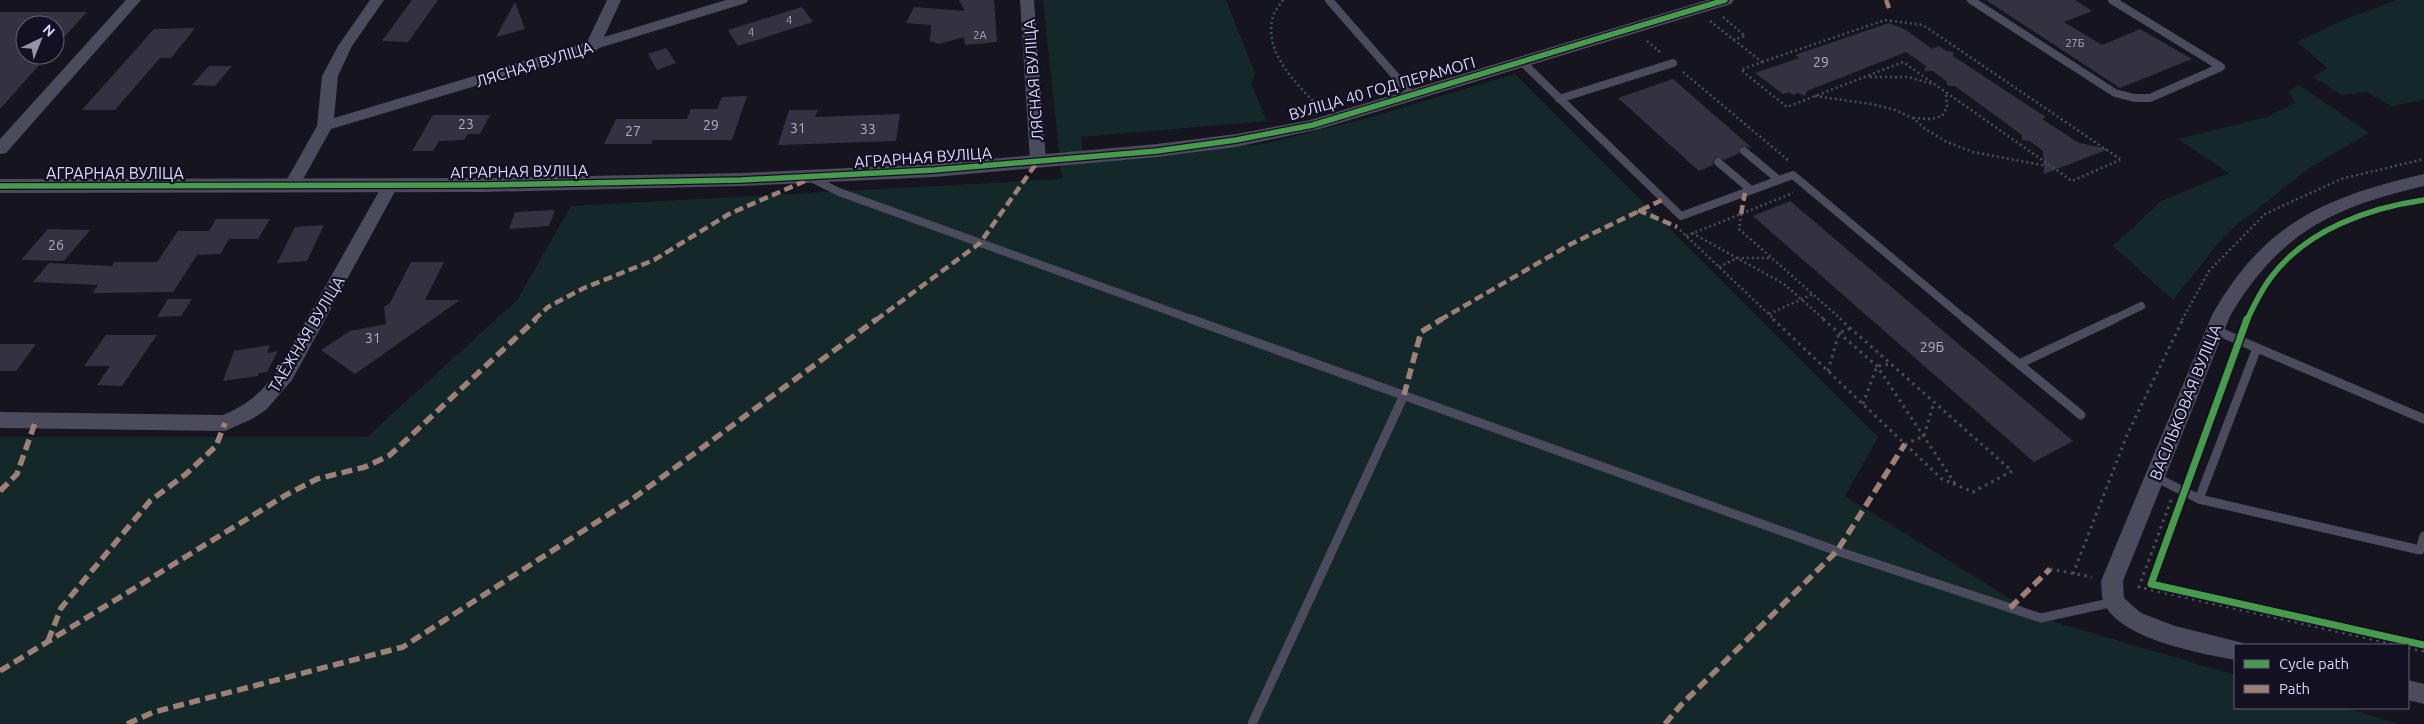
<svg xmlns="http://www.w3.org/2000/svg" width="2424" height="724" font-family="Ubuntu,sans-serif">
<rect width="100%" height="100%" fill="#16141e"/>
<!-- green -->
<g fill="#142829">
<path d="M1043,0h183l29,73 -4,11 16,37 -186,16 3,25 180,-18 100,-25 151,-45 363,363 -33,59 196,122 194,57v33h110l55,16h-2400v-287h367l150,-137 54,-94 491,-27z"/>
<path d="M2397,0h27v100l-33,6 -24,-14 -25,3 -29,-18 14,-9 -30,-26 51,-24z"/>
<path d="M2299,85l70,48 -60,35 -83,66 -53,66 -60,-54 48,-45 68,-28 -51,-34 89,-22 28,-14 -6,-12z"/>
</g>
<!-- building -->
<g fill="#343240">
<path d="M412,0h26l-30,42 -26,-1z"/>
<path d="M959,0h35l3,42 -32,3 -1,-8 -25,7 -9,-3 1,-16 -25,-2 8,-16 51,4z"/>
<path d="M1986,0h89l17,11 -28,11 38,23 38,-16 52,30 -72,29z"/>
<path d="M515,2l10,27 -29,8z"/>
<path d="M802,7l11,15 -75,24 -10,-16z"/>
<path d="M0,12h87l-32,35v-22h-30v30h23l-48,54z"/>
<path d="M1889,23l17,7 26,19 7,-3 7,5 8,1 -1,4 93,61 -4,2 37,24 30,6 -65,25 -1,-23 -13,-10 -8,-1v-5l-67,-49h-7l-2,-5 -13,-10h-9l2,-5 -20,-14 -99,39 -2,5 -7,-3 -5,2 -4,-3 -6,2 -28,-21 44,-15 -4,-3z"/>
<path d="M195,28l-24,30h-11l-45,52h-33l72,-81z"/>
<path d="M666,48l10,15 -19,7 -9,-16z"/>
<path d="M209,66h23l-17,20 -23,-1z"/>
<path d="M1673,79l79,69 -10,-2 -3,7 -15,7 -8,-3 -3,4v4l-14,6 -81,-73z"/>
<path d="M747,96l-15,44h-79l-2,4h-47l12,-25h71l4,-10h26l5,-12z"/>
<path d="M789,110h29l-3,7 85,-3 -4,27 -118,4z"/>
<path d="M433,115h57l-10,19h-12l-4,6 -25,1 -6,10h-21z"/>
<path d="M1790,201l250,212 33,28 -39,21 -281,-246z"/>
<path d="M555,210l-6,16 -40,3 6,-17z"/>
<path d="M216,219h54l-12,20h-29l-9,15 -23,1 -24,37 -81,1 6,-8 -65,-3 16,-19 63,3 2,-4h43l21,-31h31z"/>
<path d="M324,225l-17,36 -30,2 18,-36z"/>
<path d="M48,229l42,1 -26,31 -43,-1z"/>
<path d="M411,262h33l-19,38h35l-105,74 -34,-24 29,-19 36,-7 -2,-17 6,-4z"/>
<path d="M168,299h24l-11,17 -24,1z"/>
<path d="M106,335h51l-35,51 -25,-1 13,-19h-26z"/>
<path d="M0,344h36l-20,27h-16z"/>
<path d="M270,345l-3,8 11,-2 -11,21 -8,1 -1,3 -35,5 11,-30z"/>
</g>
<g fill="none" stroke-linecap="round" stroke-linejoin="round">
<!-- path-far1 -->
<g stroke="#46505b" stroke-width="2.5" stroke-dasharray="2 3" stroke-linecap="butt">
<path d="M1283,0c-4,6 -10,13 -11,20 -6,34 22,61 43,83"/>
<path d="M1723,17l22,19 -12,4"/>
<path d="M1710,21l52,41 -21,8 46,37 116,-45 169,119 48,-21"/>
<path d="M1647,41l14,12"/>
<path d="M1762,62l123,-42 38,5 197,134"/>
<path d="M1683,72l106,89"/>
<path d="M1870,77h38l25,7"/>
<path d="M1815,96l56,8 24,6 18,8 12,11 22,13 26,10 74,14"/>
<path d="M1913,118l18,1 11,-3 5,-9 -1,-14"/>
<path d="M1741,214l-2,15 103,91"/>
<path d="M1680,230l95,90"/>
<path d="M1692,233l92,51 41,36"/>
<path d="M1686,236l107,-43"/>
<path d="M1719,267l18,-9h35"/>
<path d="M1769,314l44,-20"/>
<path d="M2182,320l27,-49 56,-57 76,-35 83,-20"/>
</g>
<!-- path -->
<g stroke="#46505b" stroke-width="3" stroke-dasharray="2.5 4.5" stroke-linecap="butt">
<path d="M1773,319l169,160 31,13 39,-21 -172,-152"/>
<path d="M1823,319l54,47 79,119"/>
<path d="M1828,371l11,-38 12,-5"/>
<path d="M1863,404l14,-38 14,-2"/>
<path d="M1905,444l19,-8 10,-34"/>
<path d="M2171,500l-32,87 259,58"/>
<path d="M2050,569l42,8"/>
<path d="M2073,574l54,-139 56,-116"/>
<path d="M2408,648l16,3"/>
</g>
<!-- service-far1 -->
<g stroke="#4c4a5d" stroke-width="8">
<path d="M1329,0l83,95"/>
<path d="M1971,0l144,93 19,5h16l71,-31 -109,-67"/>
<path d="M1521,61l160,155 98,-36 -35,-29"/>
<path d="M1559,99l114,-36"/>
<path d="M1718,162l33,28"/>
<path d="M811,178l28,14 355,128"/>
<path d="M1779,180l14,-5 173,145"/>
<path d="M2112,320l29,-14"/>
</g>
<!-- service -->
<g stroke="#4c4a5d" stroke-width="9">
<path d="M1191,319l646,232 204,67 73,-16"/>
<path d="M1965,319l54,45 95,-45"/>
<path d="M2215,330l209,89"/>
<path d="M2019,364l62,51"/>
<path d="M2155,477l44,22 221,51 4,-14"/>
<path d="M2199,499l58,-151"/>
<path d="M1252,724l152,-329"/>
</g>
<!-- minor -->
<g fill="#4c4a5d" fill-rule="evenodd">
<path d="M126,0h15l-135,153 -6,1v-15z"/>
<path d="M370,0h14l-32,46 -14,30 -4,42 253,-76 20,-42h14l-17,37 122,-37h22l-2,3 -147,45 -2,2 -266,79 -35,63h-12l-2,-4 35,-62 5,-50 16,-30z"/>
<path d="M1020,0h14l12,161 -2,4h-12l-2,-4z"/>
<path d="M2424,174v12c-91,21 -145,47 -194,130l-107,265 1,17 17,15 34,13 68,17 1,2h-9v15c-36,-7 -109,-20 -129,-53 -5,-7 -4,-18 -5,-26l111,-266c52,-92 113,-118 212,-141z"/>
<path d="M390,180l6,2 2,4 -106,194 -26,30 -14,9 -27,12 -225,-3v-16l223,3c25,-10 40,-24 55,-45l104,-184 2,-4z"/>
<path d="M2408,680l16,4v20l-16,-4z"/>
</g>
<!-- tertiary -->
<path fill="#4c4a5d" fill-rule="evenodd" d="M1707,0h27l-3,4 -411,125 -84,18 -79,10 -223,20 -193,9 -258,6 -483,1v-14l483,-1 258,-5 193,-9 223,-20 79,-10 74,-14z"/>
<!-- quiet-far1 -->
<g stroke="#9e8076" stroke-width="4.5" stroke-dasharray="9 4.5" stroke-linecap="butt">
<path d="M1886,0l3,8"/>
<path d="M1638,210l39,17"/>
<path d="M1741,214l4,-21"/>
<path d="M534,320l14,-13 36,-19 70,-28 75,-46 76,-33"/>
<path d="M876,320l104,-77 58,-82"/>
<path d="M1440,320l131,-76 93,-45"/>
</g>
<!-- quiet -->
<g stroke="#9e8076" stroke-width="5.5" stroke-dasharray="11 5.5" stroke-linecap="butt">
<path d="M1404,395l17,-63 21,-13"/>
<path d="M0,491l17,-17 19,-54"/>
<path d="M2010,608l40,-39"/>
<path d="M48,641l13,-33 89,-107 36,-27 30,-28 9,-23"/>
<path d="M0,671l286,-176 31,-16 48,-12 25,-12 146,-136"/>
<path d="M127,724l27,-12 249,-65 228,-147 246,-181"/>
<path d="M1665,724l16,-19 156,-154 68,-107"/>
</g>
<!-- cycleway-far1 casing -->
<g stroke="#131022" stroke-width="8">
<g id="cycleway-far1">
<path d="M0,186l483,-1 258,-5 193,-10 223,-19 79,-11 77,-15 412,-125"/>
<path d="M2247,320c7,-15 14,-30 25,-44 35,-46 96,-68 152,-76"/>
</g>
</g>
<!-- cycleway casing -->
<g stroke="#131022" stroke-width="10">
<path id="cycleway" d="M2247,319l-96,265 273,61"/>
</g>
<!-- cycleway-far1 -->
<use href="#cycleway-far1" stroke="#469c4c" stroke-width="5.5"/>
<!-- cycleway -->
<use href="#cycleway" stroke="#469c4c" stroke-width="7"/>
</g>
<g text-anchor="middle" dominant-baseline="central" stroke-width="4.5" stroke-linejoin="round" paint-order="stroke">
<!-- far-number labels -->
<g font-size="11" fill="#b0adcc">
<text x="789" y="20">4</text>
<text x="751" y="32">4</text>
<text x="980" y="35">2А</text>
<text x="2075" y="43">27Б</text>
</g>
<!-- number labels -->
<g font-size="14" fill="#b0adcc">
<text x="1821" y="62">29</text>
<text x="466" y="124">23</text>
<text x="711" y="125">29</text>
<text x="798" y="128">31</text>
<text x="868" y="129">33</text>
<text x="633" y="131">27</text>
<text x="56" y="245">26</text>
<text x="373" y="338">31</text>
<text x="1932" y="347">29Б</text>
</g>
<!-- street labels -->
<g font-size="16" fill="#dad6fb" stroke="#131022">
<text transform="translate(534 64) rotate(-17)">ЛЯСНАЯ ВУЛІЦА</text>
<text transform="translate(1033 80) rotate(-94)">ЛЯСНАЯ ВУЛІЦА</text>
<text transform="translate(1382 88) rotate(-16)">ВУЛІЦА 40 ГОД ПЕРАМОГІ</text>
<text transform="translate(923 157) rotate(-4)">АГРАРНАЯ ВУЛІЦА</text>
<text transform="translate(519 171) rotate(-1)">АГРАРНАЯ ВУЛІЦА</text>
<text x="115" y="173">АГРАРНАЯ ВУЛІЦА</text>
<text transform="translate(306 334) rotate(-59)">ТАЁЖНАЯ ВУЛІЦА</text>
<text transform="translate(2185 402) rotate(-68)">ВАСІЛЬКОВАЯ ВУЛІЦА</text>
</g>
</g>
<!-- legend -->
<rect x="2234" y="644" width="175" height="65" fill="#131022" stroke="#635f79"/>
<rect x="2244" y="660" width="25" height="8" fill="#469c4c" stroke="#635f79"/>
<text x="2279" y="669" font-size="15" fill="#dad6fb">Cycle path</text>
<rect x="2244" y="685" width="25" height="8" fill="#9e8076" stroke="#635f79"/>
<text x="2279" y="694" font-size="15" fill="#dad6fb">Path</text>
<!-- north arrow -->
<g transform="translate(40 40) rotate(43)"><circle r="24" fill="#131022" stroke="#635f79"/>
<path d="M0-4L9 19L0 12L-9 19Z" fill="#9592ae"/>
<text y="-8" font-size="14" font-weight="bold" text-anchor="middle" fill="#dad6fb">N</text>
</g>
</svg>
